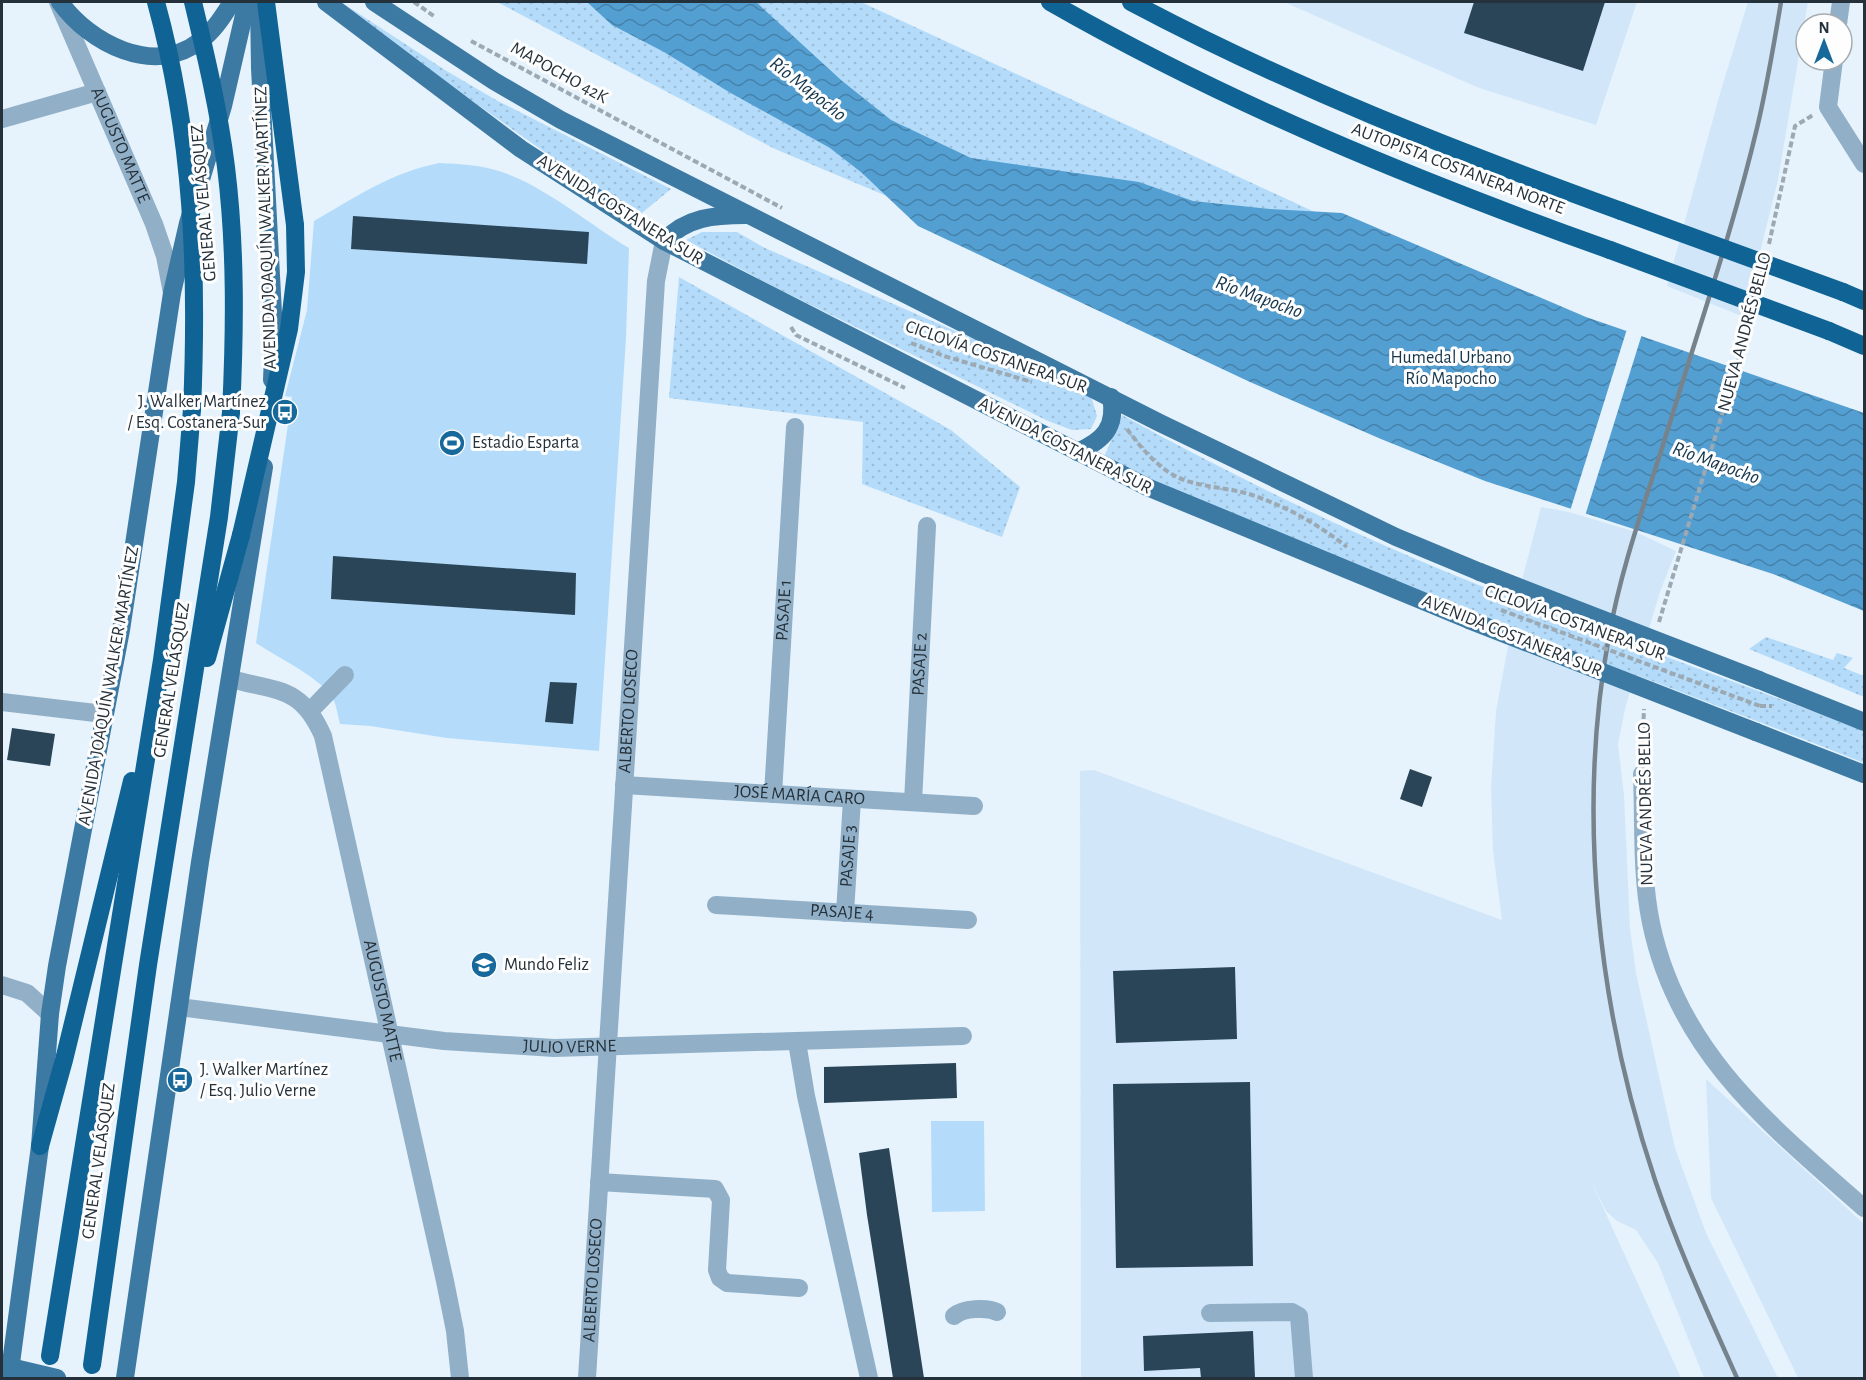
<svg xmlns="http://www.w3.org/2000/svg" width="1866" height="1380" font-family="'Alegreya Sans',sans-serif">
<defs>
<pattern id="grass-dots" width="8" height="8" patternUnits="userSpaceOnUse" patternTransform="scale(1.5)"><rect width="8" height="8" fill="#b4dcfa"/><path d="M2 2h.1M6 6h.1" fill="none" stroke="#9bbdd7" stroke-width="1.8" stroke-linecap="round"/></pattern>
<pattern id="water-waves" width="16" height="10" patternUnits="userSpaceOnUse" patternTransform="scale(1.5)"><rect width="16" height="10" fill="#549fd2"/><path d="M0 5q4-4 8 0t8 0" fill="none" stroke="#4582ab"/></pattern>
</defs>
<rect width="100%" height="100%" fill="#e6f3fc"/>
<!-- built -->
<g fill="#d1e7f9">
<path d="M1284,2h353l-41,123 -117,-37z"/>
<path d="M1748,2h60l-30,178 -34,137 -77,-31 54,-196z"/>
<path d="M1541,507l28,5 67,20 40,19 -16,41 -34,113 -8,39 6,51 6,133 6,45 39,175 31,85 72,145h-74l-46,-115 -22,-33 -19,-9 -11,-10 -15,-30 90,197h-600l-1,-607 14,-1 408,150 -9,-69 -2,-63 5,-77 20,-108z"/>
<path d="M1706,1079l158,145v154h-66l-87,-180z"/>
</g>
<!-- grass -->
<g fill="url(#grass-dots)">
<path d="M336,2h5l104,68 51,30 175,89 -34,28 -267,-188z"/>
<path d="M497,2h364l579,268 -468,-38 -197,-83z"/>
<path d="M702,232h35l28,16 220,96 106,52 6,20 -6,13 -19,1 -24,-9 -272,-133 -90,-48z"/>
<path d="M679,277l272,153 69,57 -18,50 -140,-53 1,-62 -194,-24z"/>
<path d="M1122,415c78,43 158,83 239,120 164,74 336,131 503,196v32c-210,-84 -424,-158 -633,-246 -43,-19 -85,-40 -127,-60z"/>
<path d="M1766,637l67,23 4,-7 16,5 -9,10 20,8v21l-115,-48z"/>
</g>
<!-- garden -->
<g fill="#b4dcfa">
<path d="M439,163c21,1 43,2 63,9 44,15 87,52 127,76l-3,90 -27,413 -152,-13 -77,-12 -30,-2c-2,-7 -3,-16 -6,-23 -11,-23 -56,-43 -78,-58l36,-246 -7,-1 22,-86 7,-89c40,-23 78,-49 125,-58z"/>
<path d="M931,1121h53l1,90 -53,1z"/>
</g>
<!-- water -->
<path fill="url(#water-waves)" d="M587,2h169l85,78 50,40 80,38 168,24 54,19 77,8 72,4 244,104 278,96v198l-91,-37 -288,-93 -104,-42 -131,-57 -332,-156 -56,-53 -32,-25 -101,-56 -65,-40 -52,-27z"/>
<!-- pier -->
<path fill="#e6f3fc" d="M1627,329l15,5 -57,182 -15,-5z"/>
<!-- building -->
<g fill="#2b4558">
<path d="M1474,2h131l-22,69 -119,-38z"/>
<path d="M353,216l236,16 -2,32 -236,-15z"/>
<path d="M333,556l243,17 -1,42 -244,-16z"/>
<path d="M550,682l27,1 -4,41 -28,-2z"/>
<path d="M12,728l43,6 -5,32 -43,-6z"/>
<path d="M1410,769l22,8 -10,30 -22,-8z"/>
<path d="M1235,967l2,72 -121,4 -3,-72z"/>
<path d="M956,1063l1,35 -133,5v-36z"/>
<path d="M1250,1082l3,184 -137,2 -3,-184z"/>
<path d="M889,1148l10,67 25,163h-31l-26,-163 -8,-62z"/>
<path d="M1253,1331l2,47h-54l-1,-10 -56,3 -1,-35z"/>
</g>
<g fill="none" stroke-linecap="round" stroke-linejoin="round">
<!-- path -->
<g stroke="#9ca9b2" stroke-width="4" stroke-dasharray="6 3" stroke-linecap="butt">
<path d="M414,2l21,15"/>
<path d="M471,41l311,167"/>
<path d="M1769,244l26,-118 18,-11"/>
<path d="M791,327l5,8 109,53"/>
<path d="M911,343l33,13 88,26"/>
<path d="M1127,429c15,20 33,42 57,51 23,8 49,8 71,16 34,12 64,29 92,51"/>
<path d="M1659,622l91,-300"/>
<path d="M1760,706h12"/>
<path d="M1642,755l2,-46"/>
</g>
<!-- minor -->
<g stroke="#91b0c8" stroke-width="18">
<path id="s1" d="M58,2l96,222 11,32 7,37"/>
<path d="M1838,24l3,-22"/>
<path d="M1834,60l-6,47 36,57"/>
<path d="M2,119l95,-27"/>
<path id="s2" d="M231,679c47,13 70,7 92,57l122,545 10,50 5,47"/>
<path d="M2,702l102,12"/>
<path d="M310,711l35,-36"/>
<path d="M1642,774c2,49 -1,101 9,149 27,130 120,203 213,285"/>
<path id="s3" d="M624,785l350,21"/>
<path id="s4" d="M773,794l22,-367"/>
<path id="s5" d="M913,802l14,-276"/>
<path id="s6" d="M716,905l252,15"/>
<path id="s7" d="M845,913l7,-114"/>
<path d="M2,985l25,8 23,21"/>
<path id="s8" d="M179,1007l265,34 110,7 409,-12"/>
<path d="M797,1042l9,54 63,282"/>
<path d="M599,1182l116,7 6,11 -4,70 3,8 7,5 72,5"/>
<path d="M1210,1313l82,-1 7,4 5,62"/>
<path d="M954,1316c9,-8 33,-9 43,-4"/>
<path id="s9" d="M587,1378l69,-1097 8,-40"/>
</g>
<!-- major -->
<g stroke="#3c79a3" stroke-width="18">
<path d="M60,2c29,41 94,75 140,39 14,-10 23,-25 32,-39"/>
<path d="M259,2l1,66 14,264 -2,48"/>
<path d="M326,2l195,147 143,92 483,246 322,133"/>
<path d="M374,2l120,79 67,39 599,303 236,114 84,35"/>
<path d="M664,241c23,-24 50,-26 82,-26"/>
<path d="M1077,452c26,-11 40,-25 34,-55"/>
<path d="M1759,680l105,42"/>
<path d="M1756,732l108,42"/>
<path d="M2,1365l55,13"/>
<path d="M9,1378l31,-232 10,-132 7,-48 64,-336 51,-337 16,-70 35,-117 24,-104"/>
<path d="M125,1378l75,-516 64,-395"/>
</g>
<!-- highway -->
<g stroke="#0f6495" stroke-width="18">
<path d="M266,2l29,223"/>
<path d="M1050,2c178,102 367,179 560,248"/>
<path d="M1131,2c158,84 322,148 490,209"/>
<path d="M1843,292l21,9"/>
<path d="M1829,331l35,15"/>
<path d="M207,658l34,-123"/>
<path d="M40,1146l24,-86 68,-279"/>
<path d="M50,1356l112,-696 24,-178 6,-73"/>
<path d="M92,1365l56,-400 71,-448 12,-105"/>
</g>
<!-- rail -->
<path stroke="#77838c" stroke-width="4.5" d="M1737,1378c-29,-65 -59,-130 -82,-198 -57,-170 -79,-366 -46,-544 13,-74 41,-147 63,-220 29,-95 62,-191 85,-288 10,-42 17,-84 24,-126"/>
<!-- path-bridge -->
<path stroke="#9ca9b2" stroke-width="4" stroke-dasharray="6 3" stroke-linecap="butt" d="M1501,610l259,96"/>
<!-- major-bridge -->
<g stroke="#3c79a3" stroke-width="18">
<path d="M1480,572l279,108"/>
<path d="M1469,620l287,112"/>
</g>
<!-- highway-bridge -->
<g stroke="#0f6495" stroke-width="18">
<path d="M156,2c37,134 42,269 36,407"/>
<path d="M193,2c13,54 26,109 33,165 10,81 9,163 5,245"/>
<path d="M1621,211l222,81"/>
<path d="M1610,250l219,81"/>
<path d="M241,535l48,-206 7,-57 -1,-47"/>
</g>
</g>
<!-- icons -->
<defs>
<g id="bus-disc" transform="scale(1.35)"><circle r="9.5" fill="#16699a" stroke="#fefefe"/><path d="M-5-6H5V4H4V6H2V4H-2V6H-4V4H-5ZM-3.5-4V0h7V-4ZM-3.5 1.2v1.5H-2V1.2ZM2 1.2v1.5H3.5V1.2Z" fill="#fff"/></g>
<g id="stadium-disc" transform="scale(1.35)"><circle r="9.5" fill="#16699a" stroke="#fefefe"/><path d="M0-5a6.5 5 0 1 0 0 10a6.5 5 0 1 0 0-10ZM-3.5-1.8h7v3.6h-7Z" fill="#fff"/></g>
<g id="school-disc" transform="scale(1.35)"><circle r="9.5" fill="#16699a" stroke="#fefefe"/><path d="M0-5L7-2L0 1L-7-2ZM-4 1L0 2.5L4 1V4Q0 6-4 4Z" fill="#fff"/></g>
</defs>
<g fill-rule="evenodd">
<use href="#bus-disc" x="285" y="412"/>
<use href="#stadium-disc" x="452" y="443"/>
<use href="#school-disc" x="484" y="965"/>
<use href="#bus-disc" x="180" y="1080"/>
</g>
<g text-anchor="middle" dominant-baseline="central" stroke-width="6" stroke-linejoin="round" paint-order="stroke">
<!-- street labels -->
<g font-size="18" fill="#25313a" stroke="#fefefe">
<text transform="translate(559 73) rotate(29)">MAPOCHO 42K</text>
<text stroke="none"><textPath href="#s1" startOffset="156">AUGUSTO MATTE</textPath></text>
<text transform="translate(1458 169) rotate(21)">AUTOPISTA COSTANERA NORTE</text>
<text transform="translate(204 203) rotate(-95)">GENERAL VELÁSQUEZ</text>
<text transform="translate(620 210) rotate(32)">AVENIDA COSTANERA SUR</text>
<text transform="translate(266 228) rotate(-92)">AVENIDA JOAQUÍN WALKER MARTÍNEZ</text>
<text transform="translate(1745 332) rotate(-75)">NUEVA ANDRÉS BELLO</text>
<text transform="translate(996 357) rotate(19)">CICLOVÍA COSTANERA SUR</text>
<text transform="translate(1065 446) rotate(27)">AVENIDA COSTANERA SUR</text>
<text stroke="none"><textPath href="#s4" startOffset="184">PASAJE 1</textPath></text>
<text transform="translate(1575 623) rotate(20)">CICLOVÍA COSTANERA SUR</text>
<text transform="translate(1512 636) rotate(22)">AVENIDA COSTANERA SUR</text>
<text stroke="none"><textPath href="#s5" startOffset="138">PASAJE 2</textPath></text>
<text transform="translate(172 680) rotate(-81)">GENERAL VELÁSQUEZ</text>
<text transform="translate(109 686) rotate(-80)">AVENIDA JOAQUÍN WALKER MARTÍNEZ</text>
<text stroke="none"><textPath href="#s9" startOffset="668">ALBERTO LOSECO</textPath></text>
<text stroke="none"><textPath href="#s3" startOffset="176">JOSÉ MARÍA CARO</textPath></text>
<text transform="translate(1646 804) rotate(-91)">NUEVA ANDRÉS BELLO</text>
<text stroke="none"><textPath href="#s7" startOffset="57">PASAJE 3</textPath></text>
<text stroke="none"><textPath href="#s6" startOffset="126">PASAJE 4</textPath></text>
<text stroke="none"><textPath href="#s2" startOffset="386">AUGUSTO MATTE</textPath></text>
<text stroke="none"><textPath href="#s8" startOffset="393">JULIO VERNE</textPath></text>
<text transform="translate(99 1161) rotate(-82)">GENERAL VELÁSQUEZ</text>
<text stroke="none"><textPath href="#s9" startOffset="98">ALBERTO LOSECO</textPath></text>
</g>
<!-- park labels -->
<g font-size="18" fill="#16364c" stroke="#fefefe">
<text x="1451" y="358">Humedal Urbano<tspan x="1451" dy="21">Río Mapocho</tspan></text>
</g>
<!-- poi labels -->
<g font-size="18" fill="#25313a" stroke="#fefefe" text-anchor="start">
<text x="266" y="402" text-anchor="end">J. Walker Martínez<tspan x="266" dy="21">/ Esq. Costanera-Sur</tspan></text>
<text x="472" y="443">Estadio Esparta</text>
<text x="504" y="965">Mundo Feliz</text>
<text x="200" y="1070">J. Walker Martínez<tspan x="200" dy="21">/ Esq. Julio Verne</tspan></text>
</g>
<!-- water labels -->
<g font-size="20" font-style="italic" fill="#13344a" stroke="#fefefe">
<text transform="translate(808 89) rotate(38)">Río Mapocho</text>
<text transform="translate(1259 297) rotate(20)">Río Mapocho</text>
<text transform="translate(1716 463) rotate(20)">Río Mapocho</text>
</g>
</g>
<!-- border -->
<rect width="1866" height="1380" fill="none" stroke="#25313a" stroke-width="6"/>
<!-- north arrow -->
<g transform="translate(1824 42)"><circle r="28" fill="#fefefe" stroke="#a7acb0" stroke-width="1.5"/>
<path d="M0-4.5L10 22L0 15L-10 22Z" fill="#16699a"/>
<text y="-9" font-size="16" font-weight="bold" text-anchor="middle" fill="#25313a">N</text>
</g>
</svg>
